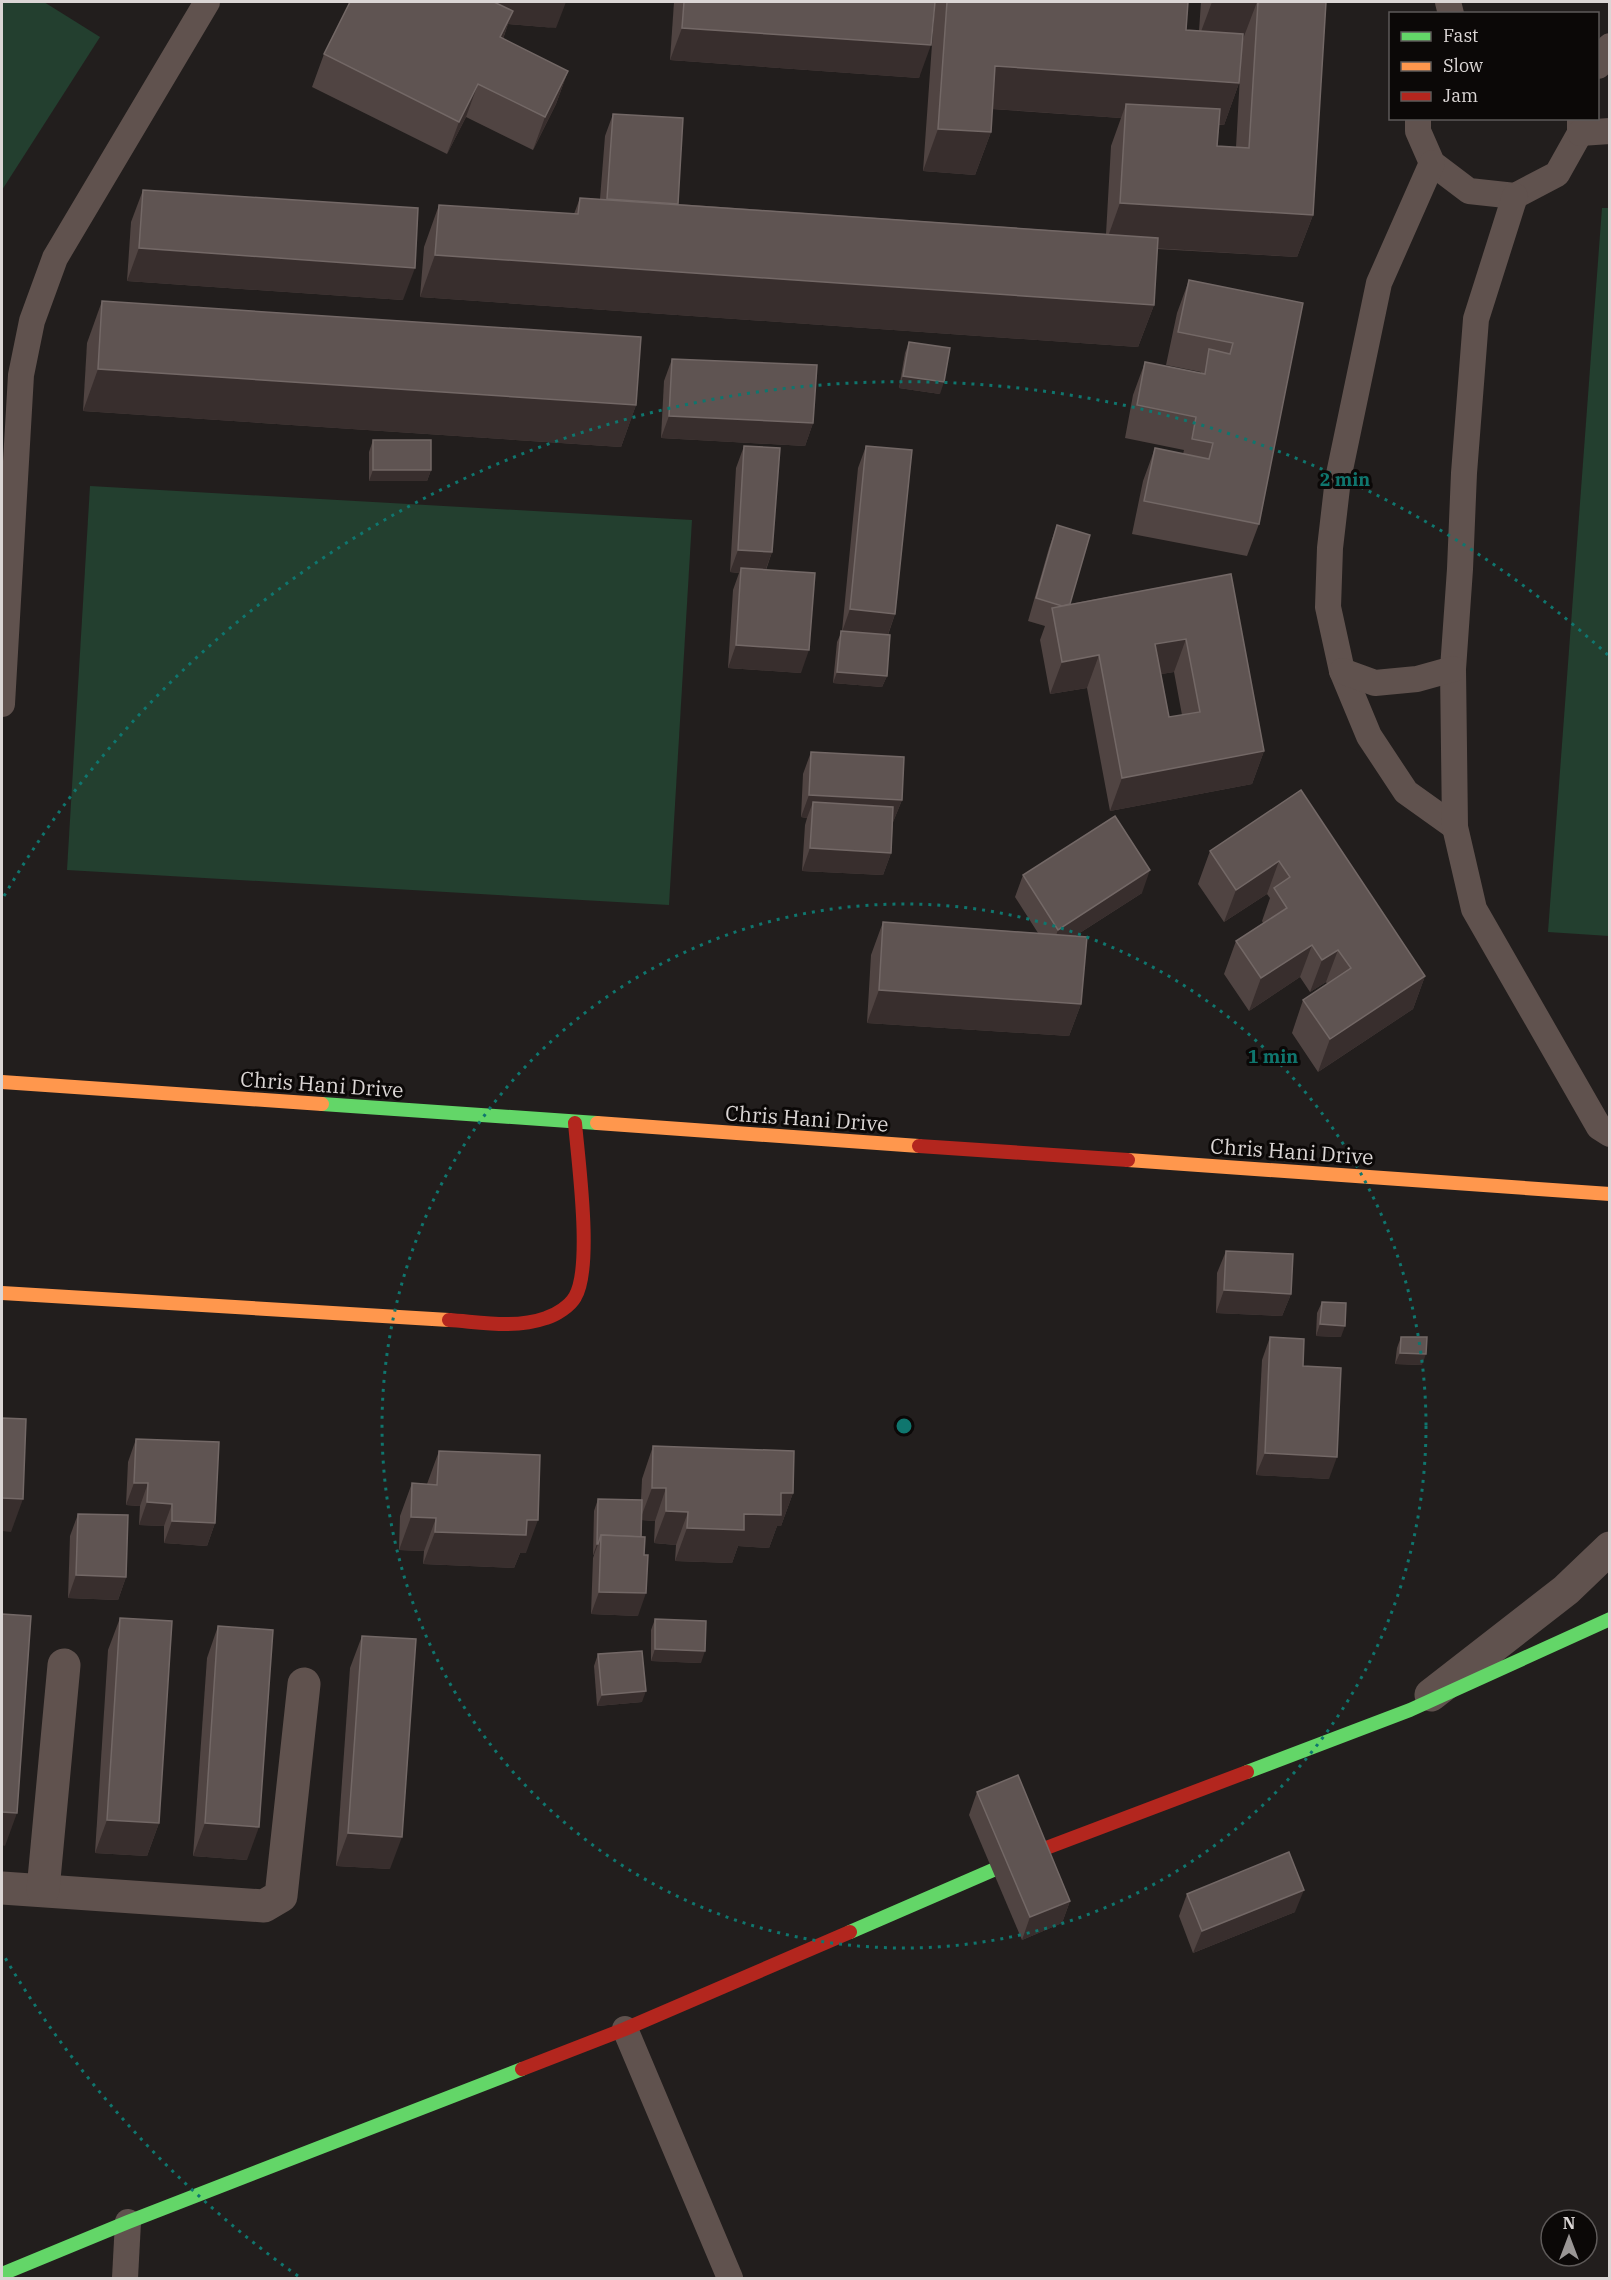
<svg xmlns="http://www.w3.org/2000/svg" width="1611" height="2280" font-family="'IBM Plex Serif',serif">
<rect width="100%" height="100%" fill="#221e1d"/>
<!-- green -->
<g fill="#233f2f">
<path d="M2,2h42l56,35 -98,153z"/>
<path d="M1602,208h8l-1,728 -61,-4z"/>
<path d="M90,486l602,34 -23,385 -602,-35z"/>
</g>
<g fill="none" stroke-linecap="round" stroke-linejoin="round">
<!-- lane -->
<g stroke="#60524e" stroke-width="26">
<path d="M1448,2l3,12"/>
<path d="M1598,66l12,-20"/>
<path d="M1418,118v13l14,32 37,28 46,5 42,-22 23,-41v-15"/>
<path d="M1580,133l30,-2"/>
<path d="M1432,163l-53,120 -41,196 -8,69 -2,59 14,64 27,65 37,56 49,35"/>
<path d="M1515,196l-39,123 -12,154 -4,96 -7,100 2,158 19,82 125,218 11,7"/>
<path d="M1342,671l33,12 42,-4 36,-10"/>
<path d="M2,704l19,-329 11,-54 23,-63 152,-256"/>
<path d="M625,2029l105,249"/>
<path d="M125,2278l3,-56"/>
</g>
<!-- street -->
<g stroke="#60524e" stroke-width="33">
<path d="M1431,1695l135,-105 44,-42"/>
<path d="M2,1888l262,18 17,-10 23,-212"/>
<path d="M43,1890l21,-225"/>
</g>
<!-- fast -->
<g stroke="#63d668" stroke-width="14">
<path d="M322,1104l275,19"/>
<path d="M1247,1772l163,-62 200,-91"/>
<path d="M850,1932l143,-62"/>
<path d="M2,2274l126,-52 394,-153"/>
</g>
<!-- slow -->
<g stroke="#ff974d" stroke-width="14">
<path d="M2,1082l320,22"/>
<path d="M597,1123l322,23"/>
<path d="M1128,1160l482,34"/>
<path d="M2,1293l447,27"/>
</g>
<!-- jam -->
<g stroke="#b3261e" stroke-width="14">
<path d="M919,1146l209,14"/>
<path d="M449,1320c31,2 66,9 97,-2 10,-3 24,-12 29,-21 18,-30 3,-137 0,-174"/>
<path d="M1033,1853l214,-81"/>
<path d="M522,2069l103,-40 225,-97"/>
</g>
</g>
<!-- wall -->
<g fill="#504442" fill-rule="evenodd">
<path d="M350,2l206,26 -48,-4 -5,15 65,32 -12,33 -23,46 -67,-33 -19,37 -135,-67 12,-33z"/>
<path d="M674,2h261l-16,76 -249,-18z"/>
<path d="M935,2h253l-2,28 13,1 2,-29h125l-13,213 -16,42 -140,-8 -3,56 -16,42 -718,-50 4,-50 15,-42 135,9 6,-16 20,1 5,-63 8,-22 65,90 428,30 5,-88 10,-28 -129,-9 -1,23 -16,43 -52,-4zM1242,39l-6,108 -19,-1 2,-21h5l15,-42z"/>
<path d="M143,190l260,110 -276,-19 4,-59z"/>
<path d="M1189,280l114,23 -44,221 -12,32 -115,-22 11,-53 12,-33 28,6 1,-4 -59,-12 8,-43 12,-33 56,11v-1l-35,-7 11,-52z"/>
<path d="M102,301l534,104 -15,42 -538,-36 4,-68z"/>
<path d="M909,342l31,52 -41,-6 6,-35z"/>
<path d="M672,359l141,64 -8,23 -144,-8 3,-57z"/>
<path d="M373,440l58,30 -4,11h-58v-29z"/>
<path d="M744,446l28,106 -6,18 35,103 -73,-5 5,-78 6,-17 -9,-1 6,-104z"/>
<path d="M866,446l29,168 -7,21 -1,41 -5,11 -49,-4 4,-41 5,-11 16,-163z"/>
<path d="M1057,525l13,79 161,-30 33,177 -12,33 -142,27 -23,-123 -37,6 -10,-54 5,-14 -17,-5 21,-73zM1174,672l8,43 -13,2 -8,-43z"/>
<path d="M811,752l91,48 -9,22 -2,31 -8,22 -81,-4 3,-46 2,-7 -6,-1 2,-43z"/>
<path d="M1301,790l124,186 -12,33 -95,63 -26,-39 11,-33 24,-16 -1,-2 -16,10 -10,-15 -51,34 -25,-37 12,-33 27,-18 -1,-2 8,-23 -3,-4 -43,28 -26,-38 12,-33z"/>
<path d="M1023,875l119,18 -67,43 6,68 -12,32 -202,-13 4,-68 12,-33 155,11 -23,-36z"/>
<path d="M1226,1251l65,43 -9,22 -66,-3 1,-40z"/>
<path d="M1322,1302l19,35 -25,-1 1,-23z"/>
<path d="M1270,1337l33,29 26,113 -73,-4 6,-115z"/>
<path d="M1401,1337l21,28 -27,-1 2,-16z"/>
<path d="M136,1439l79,84 -8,23 -43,-3v-17l-25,-1 1,-19 -14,-1 2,-43z"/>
<path d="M653,1446l140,47 -12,33h-4l-8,22 -31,-2 -6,17 -57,-2 1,-16 -22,-2 1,-22 -13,-1 -4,96 -47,-2 2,-56 1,-3h-1l1,-44 4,-12 43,1 1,-21z"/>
<path d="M439,1451l87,102h-6l-6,15 -91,-4 1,-13 -25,-1 1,-34 12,-33 15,1z"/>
<path d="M78,1514l48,63 -8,23 -50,-2 2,-62z"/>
<path d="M120,1618l39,205 -12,33 -52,-3 13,-203z"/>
<path d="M655,1619l46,44 -50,-2v-31z"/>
<path d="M218,1626l29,234 -54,-4 14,-198z"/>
<path d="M362,1636l28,233 -54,-3 14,-198z"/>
<path d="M598,1654l44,48 -45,4 -3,-40z"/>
<path d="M977,1792l93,109 -8,22 -40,17 -53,-125z"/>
<path d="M1187,1894l108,18 -102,41 -14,-37z"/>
</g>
<!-- shaded-wall -->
<g fill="#382e2d">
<path d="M486,2h80l-10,26 -48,-4 -7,20z"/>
<path d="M1212,2h45l-14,37 -44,-2z"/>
<path d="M682,28l249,17 -12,33 -249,-18z"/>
<path d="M995,66l244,17 -15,42 -99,-7 1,-14 -5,14 -141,-10z"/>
<path d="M568,71l-12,33 -23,46 12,-33z"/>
<path d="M478,84l-12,33 -19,37 12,-32z"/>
<path d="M938,129l53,3 -16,43 -52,-4z"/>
<path d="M1120,203l193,12 -16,42 -192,-12z"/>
<path d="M139,248l276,20 -12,32 -276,-19z"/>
<path d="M435,255l719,50 -16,42 -718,-50z"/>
<path d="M98,369l538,36 -15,42 -538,-36z"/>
<path d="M903,376l41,6 -4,12 -41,-6z"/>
<path d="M669,416l144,7 -8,23 -144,-8z"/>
<path d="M373,470h58l-4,11h-58z"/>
<path d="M738,550l34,2 -8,22 -23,-6 -2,5 -9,-1z"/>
<path d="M850,609l45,5 -8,23 -45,-5z"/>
<path d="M1186,639l-12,33 -31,5 12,-33z"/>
<path d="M736,645l73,5 -8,23 -73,-5z"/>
<path d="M1099,655l-12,33 -37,6 12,-32z"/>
<path d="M837,672l50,4 -5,11 -49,-4z"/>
<path d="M1264,751l-12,33 -142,27 12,-33z"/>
<path d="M809,795l93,5 -9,22 -81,-4 1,-16 -6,16 -6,-1z"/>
<path d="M810,848l81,5 -8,22 -81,-4z"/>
<path d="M1279,861l-12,33 -43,28 12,-32z"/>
<path d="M1150,870l-8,23 -92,59 8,-22z"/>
<path d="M1312,945l-12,32 -51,34 12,-33z"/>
<path d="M1338,950l-12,32 -16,10 12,-32z"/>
<path d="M1425,976l-12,33 -95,63 12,-33z"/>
<path d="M879,990l202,14 -12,32 -202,-13z"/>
<path d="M1224,1290l67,4 -9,22 -66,-3z"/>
<path d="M1320,1324l25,2 -4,11 -25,-1z"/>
<path d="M1400,1353l26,1 -4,11 -27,-1z"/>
<path d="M1265,1453l72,4 -8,22 -73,-4z"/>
<path d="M134,1483h14l-8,23 -14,-1z"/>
<path d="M652,1488h14l-11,33 -15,-1z"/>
<path d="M781,1493h12l-12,33h-4l-8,22 -31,-2 -6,17 -57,-2 12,-33z"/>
<path d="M2,1498l21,1 -12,33 -9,-1z"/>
<path d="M147,1502l25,2 -8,22 -25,-1z"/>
<path d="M666,1511l22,1 -12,33 -22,-2z"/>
<path d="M411,1517l25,1 -12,33 -25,-1z"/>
<path d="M527,1520h11l-12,33h-6l-6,15 -91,-4 12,-32z"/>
<path d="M172,1521l43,2 -8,23 -43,-3z"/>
<path d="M597,1544h1l-4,11h-1z"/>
<path d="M76,1575l50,2 -8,23 -50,-2z"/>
<path d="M599,1592l47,1 -8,23 -47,-2z"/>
<path d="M655,1649l50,2 -4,12 -50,-2z"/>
<path d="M646,1691l-4,11 -45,4 5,-11z"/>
<path d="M2,1812l15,1 -12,33 -3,-1z"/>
<path d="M107,1820l52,3 -12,33 -52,-3z"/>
<path d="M205,1823l54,4 -12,33 -54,-4z"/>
<path d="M348,1833l54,4 -12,32 -54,-3z"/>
<path d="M1304,1890l-9,22 -102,41 9,-22z"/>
<path d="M1070,1901l-8,22 -40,17 8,-23z"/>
</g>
<!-- building -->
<g fill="#5f5452" stroke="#736866" stroke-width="1.5" fill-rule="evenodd">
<path d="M350,2h144l19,9 -13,26 68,34 -23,46 -67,-33 -19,38 -135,-68z"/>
<path d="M684,2h251l-4,43 -249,-17z"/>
<path d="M947,2h241l-2,28 57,4 -4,49 -244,-17 -4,66 -53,-3z"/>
<path d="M1258,2h68l-13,213 -193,-12 6,-99 94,5 -3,37 32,2z"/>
<path d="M613,114l70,4 -5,86 -71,-5z"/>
<path d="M143,190l275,18 -3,60 -276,-20z"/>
<path d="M580,198l578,40 -4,67 -719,-50 4,-50 139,9z"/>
<path d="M1189,280l114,23 -44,221 -115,-23 11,-53 54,11 4,-16 -21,-4 4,-22 -59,-12 8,-43 60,12 4,-25 21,5 3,-11 -55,-11z"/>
<path d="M102,301l539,36 -5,68 -538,-36z"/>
<path d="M909,342l41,6 -6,34 -41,-6z"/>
<path d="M672,359l145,6 -4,58 -144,-7z"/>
<rect x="373" y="440" width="58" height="30"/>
<path d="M744,446l36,2 -8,104 -34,-2z"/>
<path d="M866,446l46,4 -17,164 -45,-5z"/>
<path d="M1057,525l33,10 -20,69 -8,2 -26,-8z"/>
<path d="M741,568l74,5 -6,77 -73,-5z"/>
<path d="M1231,574l33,177 -142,27 -23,-123 -37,7 -10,-54zM1186,639l14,73 -31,5 -14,-73z"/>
<path d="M841,631l49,4 -3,41 -50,-4z"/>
<path d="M811,752l93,5 -2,43 -93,-5z"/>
<path d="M1301,790l124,186 -95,63 -27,-39 48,-32 -13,-18 -16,10 -10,-15 -51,33 -25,-37 51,-33 -13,-20 16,-11 -11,-16 -43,29 -26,-39z"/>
<path d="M813,802l80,5 -2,46 -81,-5z"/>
<path d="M1115,816l35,54 -92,60 -35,-55z"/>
<path d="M883,922l204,15 -6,67 -202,-14z"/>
<path d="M1226,1251l67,3 -2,40 -67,-4z"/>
<path d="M1322,1302l24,1 -1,23 -25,-2z"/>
<path d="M1270,1337l34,2 -1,27 38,2 -4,89 -72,-4z"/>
<path d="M1401,1337h26l-1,17 -26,-1z"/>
<path d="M2,1418l24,1 -3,80 -21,-1z"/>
<path d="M136,1439l83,3 -4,81 -43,-2v-17l-25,-2 1,-19h-14z"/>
<path d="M653,1446l141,5 -1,42h-12v22l-37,-1v16l-57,-2 1,-16 -22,-1v-23h-14z"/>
<path d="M439,1451l101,4 -2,65h-11l-1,15 -91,-3 1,-14 -25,-1 1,-34 25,2z"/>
<path d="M598,1499l44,1 -1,37 -40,-2 -3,9h-1z"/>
<path d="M78,1514l50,1 -2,62 -50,-2z"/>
<path d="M601,1535l44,2 -1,18h4l-2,38 -47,-1z"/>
<path d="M2,1614l29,2 -14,197 -15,-1z"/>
<path d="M120,1618l52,3 -13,202 -52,-3z"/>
<path d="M655,1619l51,2 -1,30 -50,-2z"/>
<path d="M218,1626l55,4 -14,197 -54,-4z"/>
<path d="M362,1636l54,3 -14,198 -54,-4z"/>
<path d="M642,1651l4,40 -44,4 -4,-41z"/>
<path d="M1018,1775l52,126 -40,16 -53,-125z"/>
<path d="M1289,1852l15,38 -102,41 -15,-37z"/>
</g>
<!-- distance rings -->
<g fill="none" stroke="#0f766e" stroke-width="3" stroke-dasharray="3 6">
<circle cx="904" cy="1426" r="522"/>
<path d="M298 2276A1044 1044 0 0 1 4 1956M4 896A1044 1044 0 0 1 1609 656"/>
</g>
<g text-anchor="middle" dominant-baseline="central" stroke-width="6" stroke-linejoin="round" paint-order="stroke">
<!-- street labels -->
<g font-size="21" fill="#dbd6d5" stroke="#0b0807">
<text transform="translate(322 1084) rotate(4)">Chris Hani Drive</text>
<text transform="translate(807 1118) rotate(4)">Chris Hani Drive</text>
<text transform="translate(1292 1151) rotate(4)">Chris Hani Drive</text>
</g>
</g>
<circle cx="904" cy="1426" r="9" fill="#0f766e" stroke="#0b0807" stroke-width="3"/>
<g font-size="18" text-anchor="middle" font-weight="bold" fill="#0f766e" stroke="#0b0807" stroke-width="6" stroke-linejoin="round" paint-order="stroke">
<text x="1345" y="486">2 min</text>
<text x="1273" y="1063">1 min</text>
</g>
<!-- border -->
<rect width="1611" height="2280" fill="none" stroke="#dbd6d5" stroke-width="6"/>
<!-- legend -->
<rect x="1389" y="12" width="210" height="108" fill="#0b0807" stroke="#5e5a59" stroke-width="1.5"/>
<rect x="1401" y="32" width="30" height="9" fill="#63d668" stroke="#5e5a59" stroke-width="1.5"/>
<text x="1443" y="42" font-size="18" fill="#dbd6d5">Fast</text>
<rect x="1401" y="62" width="30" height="9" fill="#ff974d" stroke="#5e5a59" stroke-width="1.5"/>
<text x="1443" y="72" font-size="18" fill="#dbd6d5">Slow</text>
<rect x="1401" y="92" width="30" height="9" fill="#b3261e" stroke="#5e5a59" stroke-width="1.5"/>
<text x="1443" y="102" font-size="18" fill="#dbd6d5">Jam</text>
<!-- north arrow -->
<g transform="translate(1569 2238)"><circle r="28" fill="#0b0807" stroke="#5e5a59" stroke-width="1.5"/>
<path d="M0-4.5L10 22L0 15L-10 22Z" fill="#9a9695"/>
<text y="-9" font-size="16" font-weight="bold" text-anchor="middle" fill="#dbd6d5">N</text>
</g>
</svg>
